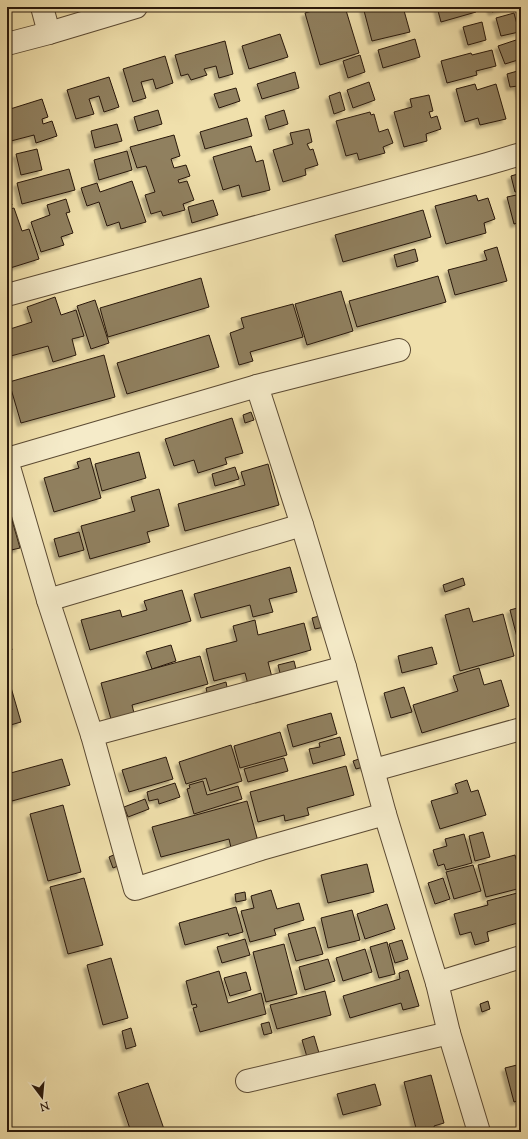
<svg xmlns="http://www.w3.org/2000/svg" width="528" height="1139" font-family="'Sorts Mill Goudy',serif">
<defs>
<filter id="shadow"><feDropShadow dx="-3.5" dy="3.5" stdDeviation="1" flood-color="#0004"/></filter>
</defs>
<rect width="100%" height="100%" fill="#f0e0ac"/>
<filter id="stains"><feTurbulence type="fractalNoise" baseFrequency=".005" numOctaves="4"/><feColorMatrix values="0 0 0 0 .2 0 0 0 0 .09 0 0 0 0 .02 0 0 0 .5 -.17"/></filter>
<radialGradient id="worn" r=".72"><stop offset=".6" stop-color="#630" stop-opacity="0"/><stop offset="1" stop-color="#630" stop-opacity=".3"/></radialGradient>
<!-- building -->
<g fill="#90805f" stroke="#29180b" filter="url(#shadow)">
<path d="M326,7h19l14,46 -39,12 -15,-52z"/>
<path d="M363,7h40l7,25 -38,9z"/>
<path d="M437,7h37l2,5 -35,10z"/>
<path d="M490,7h20l-18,5z"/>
<path d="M514,13l5,19 -18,4 -5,-18z"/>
<path d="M482,22l4,18 -18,5 -5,-18z"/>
<path d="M280,34l8,23 -39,12 -7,-23z"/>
<path d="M415,39l5,18 -37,11 -5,-18z"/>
<path d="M519,39l2,5v15l-16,5 -7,-18z"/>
<path d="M225,41l8,33 -14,4 -3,-12 -12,3 3,6 -16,5 -3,-6 -7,2 -6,-21z"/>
<path d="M492,50l4,16 -20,5 1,4 -30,8 -6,-22 30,-8 1,2z"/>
<path d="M360,55l5,17 -17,6 -5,-17z"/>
<path d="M165,56l8,27 -17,6 -3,-10 -12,3 5,16 -13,4 -10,-33z"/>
<path d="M521,70v26l-3,-10 -8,1 -3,-13z"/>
<path d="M295,72l4,16 -37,11 -5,-15z"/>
<path d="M109,77l10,30 -15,5 -5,-16 -10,3 5,15 -18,5 -9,-29z"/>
<path d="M369,82l6,18 -22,8 -6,-18z"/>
<path d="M475,84l2,6 19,-6 10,35 -26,6 -2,-7 -13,4 -9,-33z"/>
<path d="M236,88l4,13 -21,7 -5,-14z"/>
<path d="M340,92l5,18 -11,4 -5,-18z"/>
<path d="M429,95l4,16 -4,1 2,6 6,-2 4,13 -15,5 1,7 -23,6 -10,-35 18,-5 -2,-8z"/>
<path d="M42,99l6,18 -6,2 1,5 9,-3 5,15 -21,7 -2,-8 -23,6 -4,-11v-20z"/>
<path d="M158,110l4,14 -24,7 -4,-14z"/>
<path d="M284,110l4,14 -19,6 -4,-14z"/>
<path d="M370,112l1,3 3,-1 5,18 9,-3 5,14 -10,4 2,6 -26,7 -2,-7 -11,3 -10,-35z"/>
<path d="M247,118l5,18 -47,13 -5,-17z"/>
<path d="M117,124l5,17 -27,7 -4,-17z"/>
<path d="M309,129l3,13 -5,2 3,6 3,-1 5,16 -13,4 1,6 -23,7 -10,-32 20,-6 -3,-11z"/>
<path d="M174,135l6,21 -9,3 3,9 12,-3 4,11 -12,4 1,3 8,-2 7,19 -11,4 2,6 -22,6 -2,-5 -10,3 -6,-19 10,-3 -9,-26 -9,2 -7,-21z"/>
<path d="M251,146l5,16 7,-2 7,30 -28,7 -3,-12 -16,5 -10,-33z"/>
<path d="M37,149l5,21 -21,5 -5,-21z"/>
<path d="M127,151l5,19 -33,10 -5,-20z"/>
<path d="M69,169l6,21 -53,14 -5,-21z"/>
<path d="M521,173v18l-6,1 -4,-16z"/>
<path d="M132,181l14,41 -25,7 -2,-7 -12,4 -8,-24 -12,4 -6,-18 16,-5 3,9z"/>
<path d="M7,189l5,16 -5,2z"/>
<path d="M521,194v28l-7,2 -7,-27z"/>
<path d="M476,195l2,6 10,-3 7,21 -11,4 2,10 -40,11 -11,-38z"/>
<path d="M66,199l4,13 -4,1 7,20 -12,4 3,8 -23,7 -10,-30 19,-7 -3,-10z"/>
<path d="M213,200l5,15 -26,8 -4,-16z"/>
<path d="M14,208l8,23 7,-2 10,30 -32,10v-59z"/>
<path d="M423,210l8,27 -88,25 -8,-27z"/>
<path d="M497,247l10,34 -52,14 -7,-25 39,-10 -3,-9z"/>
<path d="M415,249l3,12 -21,6 -3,-12z"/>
<path d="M438,276l8,26 -89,25 -8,-26z"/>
<path d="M201,278l8,29 -101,30 -8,-29z"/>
<path d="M341,291l12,40 -46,14 -12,-41z"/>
<path d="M55,297l6,18 15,-5 8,26 -12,3 4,16 -23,7 -5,-16 -41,11v-27l25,-8 -5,-15z"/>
<path d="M95,300l14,43 -18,6 -14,-43z"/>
<path d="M293,304l10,33 -53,15 3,9 -14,4 -9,-32 14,-5 -3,-10z"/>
<path d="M209,335l10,32 -92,27 -10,-31z"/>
<path d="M104,355l11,42 -94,26 -12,-41z"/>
<path d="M251,412l3,8 -9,3 -2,-8z"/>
<path d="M232,418l11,35 -18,5 2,6 -29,9 -4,-13 -20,6 -9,-27z"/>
<path d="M139,452l7,26 -44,13 -7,-27z"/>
<path d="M90,458l11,40 -47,14 -10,-34 35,-10 -2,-6z"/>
<path d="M268,464l11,41 -94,26 -7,-27 67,-19 -4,-13z"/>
<path d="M235,467l4,12 -24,7 -3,-12z"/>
<path d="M159,489l10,37 -22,6 3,10 -60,17 -9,-33 54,-15 -4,-14z"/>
<path d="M10,513l10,35 -13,3v-37z"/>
<path d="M79,532l5,18 -25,7 -5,-18z"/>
<path d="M290,567l7,25 -28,7 4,13 -20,5 -3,-12 -49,13 -7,-24z"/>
<path d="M463,578l2,7 -20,7 -2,-7z"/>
<path d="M182,590l9,31 -101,29 -9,-30 39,-10 2,7 25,-7 -3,-9z"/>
<path d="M521,607v38h-2l-9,-35z"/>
<path d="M469,608l4,14 30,-8 11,42 -54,15 -15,-56z"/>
<path d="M319,616l10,10 -14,3 -3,-11z"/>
<path d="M255,620l3,15 46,-12 7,27 -43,12 5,19 -24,7 -4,-15 -31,8 -8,-32 31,-8 -4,-15z"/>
<path d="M7,632l5,18 -5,2z"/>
<path d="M171,645l5,16 -24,8 -6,-17z"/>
<path d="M432,647l5,17 -35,9 -4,-17z"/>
<path d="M200,656l8,28 -76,21 2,8 -23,6 -10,-36z"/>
<path d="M294,661l3,12 -16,4 -3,-12z"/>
<path d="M479,668l5,17 17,-5 8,26 -87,27 -9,-28 45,-14 -5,-15z"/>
<path d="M226,682l2,10 -20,5 -2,-9z"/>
<path d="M10,684l11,38 -14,4v-41z"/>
<path d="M404,687l8,25 -21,6 -7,-25z"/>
<path d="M331,713l6,21 -44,13 -6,-22z"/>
<path d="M280,732l7,23 -47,13 -6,-22z"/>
<path d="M340,737l5,18 -32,9 -4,-15 11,-2 -1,-4z"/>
<path d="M231,745l11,36 -32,10 -4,-13 -20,6 -7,-22z"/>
<path d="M166,757l7,22 -44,13 -7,-22z"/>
<path d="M365,757l2,9 -11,3 -3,-8z"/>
<path d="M284,758l4,13 -40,11 -4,-13z"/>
<path d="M62,759l8,26 -58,16 -5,-17v-10z"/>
<path d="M346,766l8,29 -47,13 2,7 -24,6 -1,-6 -26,7 -8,-30z"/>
<path d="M467,780l4,12 7,-2 8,25 -46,14 -9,-28 27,-8 -3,-9z"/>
<path d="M203,781l4,14 31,-9 4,13 -48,15 -7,-25 3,-1 -1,-3z"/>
<path d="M175,783l5,14 -21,7 -1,-5 -9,2 -2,-9z"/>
<path d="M145,799l4,10 -21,8 -4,-10z"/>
<path d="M247,801l12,44 -27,7 -3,-13 -68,18 -9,-30z"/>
<path d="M63,805l18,67 -33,9 -18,-67z"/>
<path d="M483,832l7,25 -15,4 -6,-25z"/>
<path d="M464,834l8,29 -26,7 -2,-6 -6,2 -5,-16 14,-4 -2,-7z"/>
<path d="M118,853l5,11 -10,4 -4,-11z"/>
<path d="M515,855l6,22v11l-35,9 -8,-32z"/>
<path d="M367,864l7,28 -46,11 -7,-28z"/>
<path d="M473,865l8,26 -27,8 -8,-27z"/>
<path d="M84,878l19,67 -35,9 -18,-67z"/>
<path d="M443,878l7,21 -15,5 -7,-21z"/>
<path d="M271,890l6,19 22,-6 5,17 -30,9 2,6 -26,7 -9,-31 13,-3 -3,-12z"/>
<path d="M245,892l1,8 -10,2 -1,-8z"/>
<path d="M521,892v30l-34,10 2,9 -14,4 -4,-13 -11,3 -6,-21 34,-9 -1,-4z"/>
<path d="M387,904l8,25 -30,10 -8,-25z"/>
<path d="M236,907l7,25 -14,4 -1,-3 -43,12 -6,-22z"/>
<path d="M352,910l8,30 -32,8 -7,-30z"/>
<path d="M315,927l8,27 -27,7 -8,-27z"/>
<path d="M245,939l5,16 -28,8 -5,-16z"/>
<path d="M402,940l6,19 -13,4 -6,-19z"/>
<path d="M387,942l8,32 -16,4 -9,-31z"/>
<path d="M284,944l13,50 -31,8 -13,-50z"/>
<path d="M365,949l7,23 -29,9 -7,-23z"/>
<path d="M111,958l17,60 -25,7 -16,-60z"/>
<path d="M328,959l7,22 -30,9 -6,-23z"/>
<path d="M408,970l11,36 -16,4 -2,-7 -51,15 -7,-22 57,-17 -1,-6z"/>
<path d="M219,971l9,32 33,-10 5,21 -66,18 -7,-24 4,-1 -1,-3 -4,1 -6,-24z"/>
<path d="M246,972l5,18 -21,6 -6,-18z"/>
<path d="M325,991l6,24 -54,14 -7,-24z"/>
<path d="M488,1001l2,8 -8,3 -2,-8z"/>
<path d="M269,1022l3,11 -8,2 -3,-11z"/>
<path d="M131,1028l5,18 -10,3 -4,-18z"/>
<path d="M314,1036l5,17 -12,4 -5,-17z"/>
<path d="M521,1064v36l-7,2 -9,-34z"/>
<path d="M431,1075l13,48 -10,3 1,5 -18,1 -13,-50z"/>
<path d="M148,1083l17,49h-34l-13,-39z"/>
<path d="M375,1084l6,21 -38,10 -6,-21z"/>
</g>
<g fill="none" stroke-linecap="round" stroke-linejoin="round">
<!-- street casing -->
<g stroke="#5b4a33" stroke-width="24">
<g id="street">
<path d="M42,7l7,26"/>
<path d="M7,44l42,-11 87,-26"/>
<path d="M7,295l480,-131 34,-10"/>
<path d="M399,350l-142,36 45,139 43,142 40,147 52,169 12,50 30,99"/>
<path d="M7,459l250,-73"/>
<path d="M7,460l41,140 44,135 43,154 126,-40 124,-35"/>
<path d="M48,600l254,-75"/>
<path d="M92,735l253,-68"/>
<path d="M374,770l147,-41"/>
<path d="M437,983l84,-26"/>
<path d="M247,1081l202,-48"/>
</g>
</g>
<!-- street -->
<use href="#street" stroke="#f5ebc9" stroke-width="22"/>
</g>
<!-- margin -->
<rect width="528" height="1139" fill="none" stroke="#f0e0ac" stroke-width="24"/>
<rect x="8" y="8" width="512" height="1123" fill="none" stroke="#29180b" stroke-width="2"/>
<rect x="12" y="12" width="504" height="1115" fill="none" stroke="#29180b"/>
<!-- north arrow -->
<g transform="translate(42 1097) rotate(164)" stroke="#f5ebc9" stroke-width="3" paint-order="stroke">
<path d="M0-3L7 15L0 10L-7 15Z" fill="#29180b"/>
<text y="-6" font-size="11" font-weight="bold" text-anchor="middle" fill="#29180b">N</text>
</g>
<rect width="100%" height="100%" filter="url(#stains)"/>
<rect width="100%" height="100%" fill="url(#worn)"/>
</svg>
